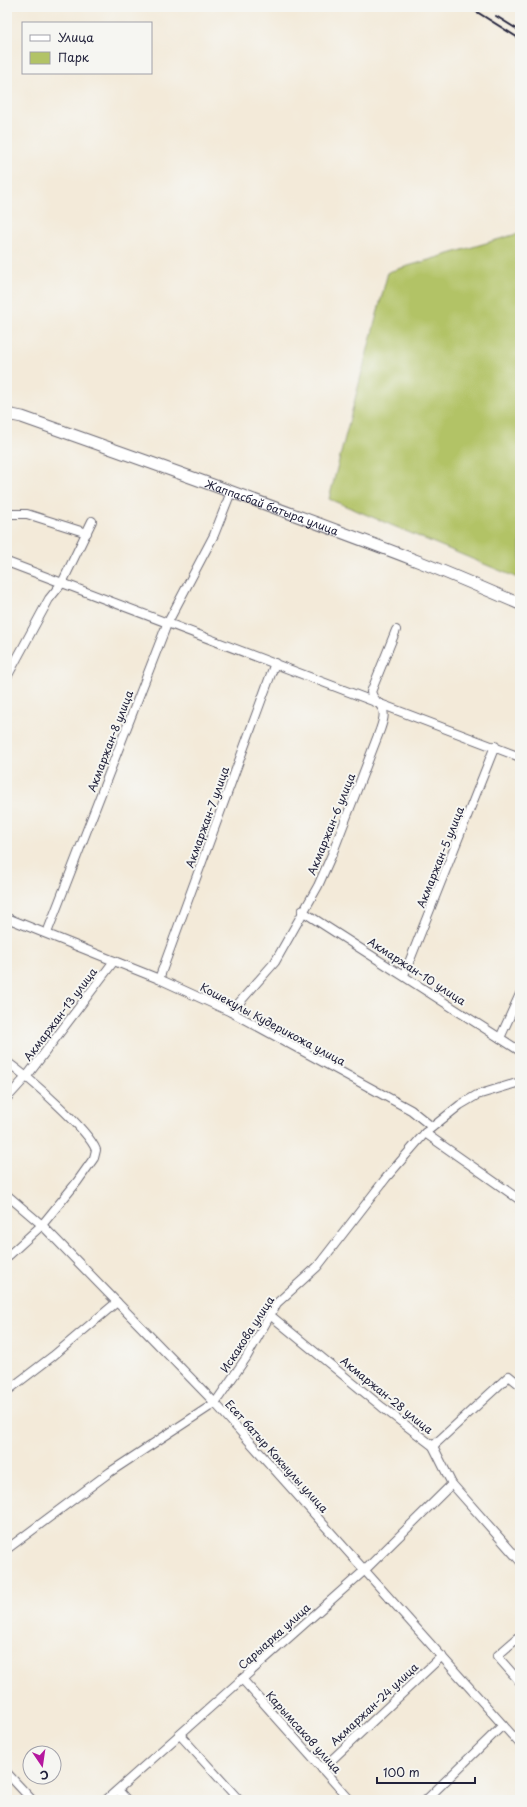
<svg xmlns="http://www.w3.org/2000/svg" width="527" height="1807" font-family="'Playpen Sans',sans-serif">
<rect width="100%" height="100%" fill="#f6f6f2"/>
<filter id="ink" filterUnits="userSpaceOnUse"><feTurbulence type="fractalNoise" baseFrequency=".025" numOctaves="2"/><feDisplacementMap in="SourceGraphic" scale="8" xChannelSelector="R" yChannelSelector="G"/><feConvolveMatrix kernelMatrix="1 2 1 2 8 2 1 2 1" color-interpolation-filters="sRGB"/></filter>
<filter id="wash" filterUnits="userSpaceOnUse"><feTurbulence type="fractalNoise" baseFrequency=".012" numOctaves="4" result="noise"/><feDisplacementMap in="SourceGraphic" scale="16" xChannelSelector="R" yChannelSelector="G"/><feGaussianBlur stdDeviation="0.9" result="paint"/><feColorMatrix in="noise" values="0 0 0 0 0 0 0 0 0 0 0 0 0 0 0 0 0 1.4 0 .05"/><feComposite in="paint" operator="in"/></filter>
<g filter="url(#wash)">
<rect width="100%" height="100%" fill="#f3ead9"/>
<!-- green -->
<path fill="#b2c366" stroke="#6a7250" d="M520,233v346l-191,-80 59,-227z"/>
</g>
<g filter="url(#ink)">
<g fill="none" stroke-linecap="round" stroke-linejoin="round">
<!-- minor casing -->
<g stroke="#6b6872" stroke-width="10">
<g id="minor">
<path d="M7,514h20l60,19"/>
<path d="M7,562l513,195"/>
<path d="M7,677l42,-78 13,-16 30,-62"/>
<path d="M302,911l218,140"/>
<path d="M7,918l152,61 72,33 180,98 21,17"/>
<path d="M47,933l120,-309 47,-89 17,-43"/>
<path d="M404,975l91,-229"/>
<path d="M159,979l116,-316"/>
<path d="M231,1012l44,-50 43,-76 15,-34 47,-122c2,-6 6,-16 2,-22 -4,-7 -8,-6 -11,-16l25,-62"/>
<path d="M500,1038l20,-44"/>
<path d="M7,1062c20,14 81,67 89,88l-2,8 -17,24 -35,43 -35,32"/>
<path d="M7,1098l20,-22 87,-115"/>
<path d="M425,1133l95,67"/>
<path d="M7,1195l35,30 173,178 305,341"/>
<path d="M270,1315l112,92 51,39 19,38 68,77"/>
<path d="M7,1391l46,-35 64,-54"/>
<path d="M433,1446l76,-70 11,9"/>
<path d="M7,1549l103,-77 105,-69 31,-45 31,-55 40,-36 69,-89 39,-45 35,-28 17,-10 43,-13"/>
<path d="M520,1636l-23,20 23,26"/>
<path d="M242,1679l108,121"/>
<path d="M180,1735l59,65"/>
<path d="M322,1769l120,-113"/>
<path d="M7,1773l25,27"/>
<path d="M118,1790l9,10"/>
<path d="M106,1800l259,-230 87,-86"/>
<path d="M426,1800l77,-75"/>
</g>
</g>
<!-- major casing -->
<g stroke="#6b6872" stroke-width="13">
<g id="major">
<path id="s1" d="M7,414l15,3c133,47 266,94 398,145 33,13 67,28 100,42"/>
</g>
</g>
<!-- minor -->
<use href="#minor" stroke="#fff" stroke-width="8"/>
<!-- major -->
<use href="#major" stroke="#fff" stroke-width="11"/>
<!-- rail -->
<g stroke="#22223b" stroke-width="2">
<path d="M469,7l51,32"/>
<path d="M496,16l24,15"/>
</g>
</g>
</g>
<g text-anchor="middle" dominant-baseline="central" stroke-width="4" stroke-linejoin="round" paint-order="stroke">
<!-- street labels -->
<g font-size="11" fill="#22223b" stroke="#f6f6f2">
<text stroke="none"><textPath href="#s1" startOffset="281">Жаппасбай батыра улица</textPath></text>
<text transform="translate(110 741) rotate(-69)">Акмаржан-8 улица</text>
<text transform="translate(207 817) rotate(-70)">Акмаржан-7 улица</text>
<text transform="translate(331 824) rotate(-68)">Акмаржан-6 улица</text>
<text transform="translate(440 857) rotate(-68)">Акмаржан-5 улица</text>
<text transform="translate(417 971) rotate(33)">Акмаржан-10 улица</text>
<text transform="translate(60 1014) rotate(-53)">Акмаржан-13 улица</text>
<text transform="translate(273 1024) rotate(28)">Кошекулы Кудерикожа улица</text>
<text transform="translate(247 1334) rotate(-57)">Искакова улица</text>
<text transform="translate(387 1395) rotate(39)">Акмаржан-28 улица</text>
<text transform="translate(277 1456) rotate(48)">Есет батыр Кокыулы улица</text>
<text transform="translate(274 1636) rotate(-42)">Сарыарка улица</text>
<text transform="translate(374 1704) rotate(-43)">Акмаржан-24 улица</text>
<text transform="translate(304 1732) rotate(48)">Карымсаков улица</text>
</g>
</g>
<!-- margin -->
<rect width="527" height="1807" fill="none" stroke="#f6f6f2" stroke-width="24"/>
<!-- legend -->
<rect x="22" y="22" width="130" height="52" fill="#f6f6f2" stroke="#a1a1a9"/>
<rect x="30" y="35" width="20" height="6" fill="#ffffff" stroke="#a1a1a9"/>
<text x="58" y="42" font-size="12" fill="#22223b">Улица</text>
<rect x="30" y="52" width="20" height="12" fill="#b2c366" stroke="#a1a1a9"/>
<text x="58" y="62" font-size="12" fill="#22223b">Парк</text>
<!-- north arrow -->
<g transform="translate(42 1765) rotate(167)"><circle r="19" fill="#f6f6f2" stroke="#a1a1a9"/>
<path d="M0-3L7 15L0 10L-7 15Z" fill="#b5179e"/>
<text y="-6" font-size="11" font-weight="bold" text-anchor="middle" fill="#22223b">С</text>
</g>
<!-- scale -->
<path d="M377 1777v6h98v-6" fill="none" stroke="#22223b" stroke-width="2"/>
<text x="383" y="1777" font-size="12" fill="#22223b" stroke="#f6f6f2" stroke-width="3" paint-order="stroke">100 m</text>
</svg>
